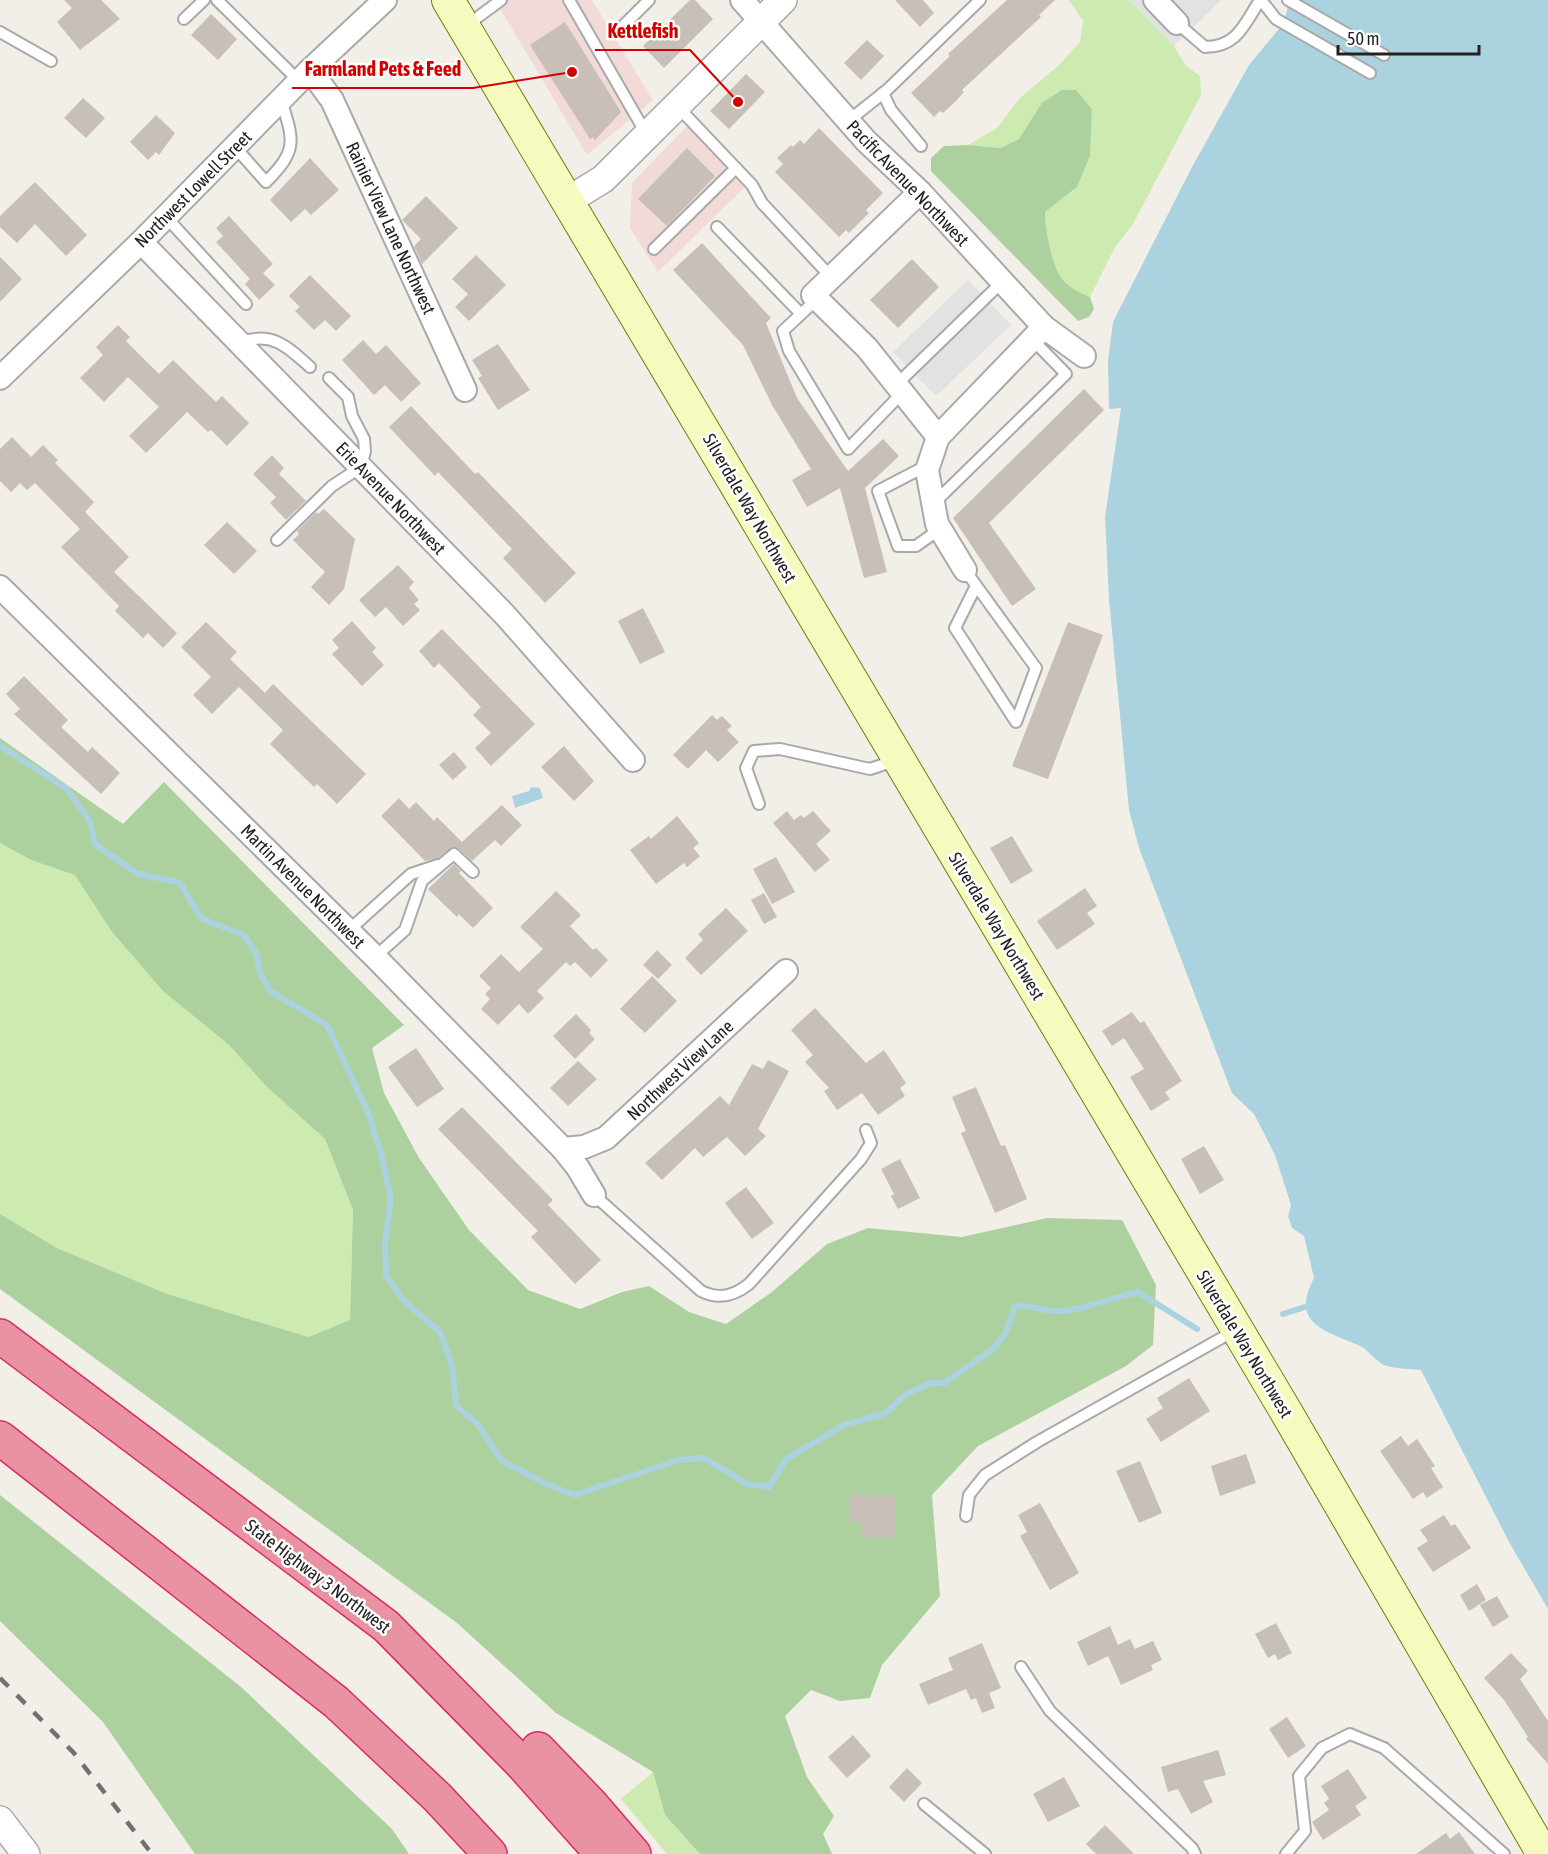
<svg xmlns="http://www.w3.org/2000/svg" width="1548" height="1854" font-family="'Asap Condensed',sans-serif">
<rect width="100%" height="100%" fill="#f2efe9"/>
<!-- commercial -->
<g fill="#f2dad9">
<path d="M495,0h97l61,100 -66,55z"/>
<path d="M688,125l58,61 -88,86 -28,-44 2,-45z"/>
</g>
<!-- grass -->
<g fill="#cdebb0">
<path d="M1069,0h60l45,46 12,20 14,10 1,19 -68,129 -18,23 -25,50c-10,-4 -20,-9 -27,-17 -11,-12 -18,-52 -18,-68l32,-25 13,-31 2,-47 -16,-19 -45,33 -12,16 -18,9 -33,-3 29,-17 23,-30 39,-33 21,-23 3,-21z"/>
<path d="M0,843l31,17 44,14 37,58 51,59 66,54 38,42 58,52 28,71 -3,111 -41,16 -67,-20 -77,-24 -108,-45 -57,-34z"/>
<path d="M653,1772l12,43 35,39h-33l-46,-55z"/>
</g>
<!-- forest -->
<g fill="#add19e">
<path d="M1062,90h14l16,19 -2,47 -13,31 -32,25c0,16 7,56 18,68 7,8 17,13 27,17l4,12 -5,8 -11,4 -147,-150v-13l13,-12 24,-1 33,3 18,-9 23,-36z"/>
<path d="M0,738l123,86 41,-42 240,243 -32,23 12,45 35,65 50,72 59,60 52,19 42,-17 27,-6 40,26 37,12 46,-32 55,-48 41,-16 94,9 85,-19 75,2 34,65 -3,60 -27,21 -148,80 -46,49 8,101 -58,69 -12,33 -30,3 -29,-11 -26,26 22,61 27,39 -11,18 9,20h-132l-35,-39 -12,-43 -97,-59 -99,-90 -457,-334v-75l57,34 108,45 77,24 67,20 41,-17 3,-110 -28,-71 -58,-52 -38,-42 -66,-54 -51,-59 -37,-57 -44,-15 -31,-17z"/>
<path d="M0,1495l241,192 151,142 17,25h-214l-92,-132 -103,-101z"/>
</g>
<!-- parking -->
<g fill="#e2e2e2">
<path d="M1129,0h92l-47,46z"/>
<path d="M968,280l43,45 -75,71 -43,-44z"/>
</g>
<!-- water -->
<g fill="#aad3df">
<path d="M1290,0h258v1609l-39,-67 -88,-172c-11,-1 -27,-1 -37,-5 -10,-5 -16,-16 -26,-20 -35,-15 -68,-22 -44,-67l-10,-42 -12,-8 -4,-12 3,-11 -16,-50 -21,-41 -22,-21 -93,-245 -10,-38 -20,-211 -4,-82 16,-109 -12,1 -1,-48 5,-39 79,-155 57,-102 34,-41z"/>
<path d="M531,787l9,1 3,10 -28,10 -3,-12 17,-5z"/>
</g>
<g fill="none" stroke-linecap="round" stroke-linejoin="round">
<!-- stream -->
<g stroke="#aad3df" stroke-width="6">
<path d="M0,746l67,43 23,32 5,23 41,29 44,10 22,36 42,16 13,20 3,19 10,17 57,34 41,87 13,41 10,46 -6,45 1,32 18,25 36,31 12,33 4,40 23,21 22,34 45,24 29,11 104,-35 25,-2 43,26 22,3 17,-28 58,-34 42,-12 20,-19 26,-11h12l48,-33 14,-17 9,-27c15,-2 29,6 45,5 26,-1 53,-14 78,-19l59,37"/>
<path d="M1283,1314l22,-7"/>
</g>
</g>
<!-- building -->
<g fill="#c7bfb8">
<path d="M64,0h37l19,19 -40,31 -23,-28 15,-14z"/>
<path d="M690,0h5l18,19 -49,49 -21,-22z"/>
<path d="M895,0h28l11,13 -14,14z"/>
<path d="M1007,0h48l-16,15 2,2 -79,73 2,2 -7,8 -14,13 -3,-2 -6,6 -23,-24 39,-37 -2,-2z"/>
<path d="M211,14l26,25 -19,21 -27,-25z"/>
<path d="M565,22l56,90 -26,28 -2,-3 -3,2 -60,-94z"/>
<path d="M867,40l17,16 -23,24 -17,-17z"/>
<path d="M746,74l19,18 -36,37 -19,-18z"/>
<path d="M83,98l22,20 -19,20 -22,-20z"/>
<path d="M156,115l19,18 -16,22 -3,-3 -8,8 -18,-18z"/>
<path d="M819,128l64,65 -17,17 3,3 -20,20 -3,-3 -7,7 -64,-65 8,-8 -6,-6 14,-13 2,2 7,-7 4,4z"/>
<path d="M687,148l28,28 -48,50 -29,-27z"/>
<path d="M310,158l29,32 -28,25 -6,-6 -14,13 -21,-22z"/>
<path d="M35,182l52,53 -21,21 -31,-32 -18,19 -17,-16v-11z"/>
<path d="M426,196l32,32 -36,36 -8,-18 7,-7 -19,-19z"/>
<path d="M229,216l44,48 -10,9 12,12 -16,15 -14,-16 5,-5 -34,-37 7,-6 -7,-8z"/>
<path d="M702,243l69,75 -5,5 31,75 51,73 35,-32 16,17 -34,32 22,84 -23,6 -24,-90 -33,19 -15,-27 19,-11 -39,-64 -29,-60 -70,-75z"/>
<path d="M476,255l30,30 -37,36 -14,-14 13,-13 -16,-15z"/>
<path d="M0,257l22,22 -22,23z"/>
<path d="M912,259l27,28 -41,41 -28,-28z"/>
<path d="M310,275l41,41 -15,15 -11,-11 -11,10 -19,-19 5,-4 -11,-11z"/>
<path d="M118,325l12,12 -4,4 33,33 14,-14 43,42 6,-6 27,27 -22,23 -16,-16 -3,2 -21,-20 -41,41 -17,-17 30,-29 -31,-30 -24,25 -24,-24 23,-23 -7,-8z"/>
<path d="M363,340l13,14 10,-9 35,38 -20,19 -16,-17 -11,10 -32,-35z"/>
<path d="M498,344l32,46 -32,20 -20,-32 4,-2 -10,-16z"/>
<path d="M1084,389l20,21 -115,113 47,66 -24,17 -59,-88z"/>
<path d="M411,406l64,68 3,-2 98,101 -31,30 -42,-45 9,-9 -74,-77 -3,4 -46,-49z"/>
<path d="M12,437l19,20 12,-12 15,15 -3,3 39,39 -9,10 44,45 -15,15 63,61 -14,15 -15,-15 -5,5 -28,-27 4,-5 -58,-59 19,-18 -45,-46 -8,7 -7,-7 -9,9 -11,-11v-32z"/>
<path d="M272,455l12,13 -5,6 27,27 -20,19 -16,-17 6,-6 -23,-23z"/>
<path d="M324,509l31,30 -11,50 -15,16 -18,-18 14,-15 -32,-32 6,-6 -2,-3 19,-19 2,2z"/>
<path d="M227,522l30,29 -23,23 -30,-29z"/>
<path d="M398,565l16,17 -5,6 10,12 -5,4 6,6 -17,16 -17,-19 -11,10 -16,-17z"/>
<path d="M643,608l22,44 -25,12 -22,-43z"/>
<path d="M352,621l24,27 -4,4 12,13 -22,21 -30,-32 7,-6 -7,-8z"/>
<path d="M206,622l31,30 -7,7 35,34 8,-9 93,90 -29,30 -20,-20 -3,3 -44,-43 13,-14 -44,-43 -27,27 -19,-19 18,-18 -30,-30z"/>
<path d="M1068,622l35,13 -55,144 -36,-13z"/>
<path d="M442,629l93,95 -44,42 -16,-18 16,-15 -18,-18 8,-8 -42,-44 -5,5 -15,-17z"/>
<path d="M24,676l44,44 -7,7 27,25 4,-5 28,26 -19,21 -87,-80 6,-5 -14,-15z"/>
<path d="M712,715l5,5 5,-4 10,10 -5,4 12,12 -21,20 -12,-12 -18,19 -15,-14z"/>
<path d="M564,746l30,35 -20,20 -33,-34z"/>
<path d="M454,752l13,15 -14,13 -14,-15z"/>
<path d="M399,798l10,11 7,-7 18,19 3,-4 25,25 40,-37 20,20 -21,21 -6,-6 -23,21 -13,-12 -6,-2 -15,11 -13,3 -44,-45z"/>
<path d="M787,811l7,9 7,-5 3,3 9,-7 18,20 -15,13 14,16 -15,12 -42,-49z"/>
<path d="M677,816l22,27 -6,5 7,8 -13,11 -3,-4 -28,21 -26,-34 19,-14 2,3z"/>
<path d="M1012,836l21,35 -22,13 -21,-36z"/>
<path d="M776,857l19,35 -23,12 -19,-35z"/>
<path d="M454,864l7,7 -2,2 34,35 -20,20 -14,-14 -2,3 -29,-28z"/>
<path d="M1085,888l12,18 -10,7 8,11 -38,26 -20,-29z"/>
<path d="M556,891l25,24 -11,11 23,24 3,-2 12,12 -17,18 -16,-16 -5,4 -4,-4 -29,29 7,7 -16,16 -9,-10 -21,21 -17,-16 9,-10 -5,-5 6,-6 -12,-12 22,-22 18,18 24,-23 -23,-22z"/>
<path d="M764,893l13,24 -13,7 -13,-24z"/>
<path d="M726,908l22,23 -47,44 -16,-17 18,-18 -5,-6z"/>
<path d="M657,950l15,15 -14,14 -15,-14z"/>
<path d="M652,976l25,25 -32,32 -25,-24z"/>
<path d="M815,1008l51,55 18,-13 22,33 -6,5 5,8 -27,19 -16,-22 -25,17 -13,-19 5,-3 -24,-26 8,-7 -22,-25z"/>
<path d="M1132,1012l8,11 4,-2 38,60 -17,11 5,7 -19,12 -21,-34 14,-8 -20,-31 -12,8 -10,-15z"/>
<path d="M576,1014l15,16 -2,3 6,6 -20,20 -22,-23z"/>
<path d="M416,1048l28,41 -27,18 -29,-40z"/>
<path d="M768,1060l21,11 -31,58 8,7 -21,20 -18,-19 -24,20 -8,-9 -33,32 -17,-17 75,-67 9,9 23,-41 11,5z"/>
<path d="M578,1061l19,18 -29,27 -18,-18z"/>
<path d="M976,1087l25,59 4,-1 22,54 -32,14 -34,-80 5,-2 -14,-34z"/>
<path d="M462,1107l91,93 -5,5 53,55 -26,24 -44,-47 7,-6 -100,-102z"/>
<path d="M1204,1146l20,34 -24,14 -19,-35z"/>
<path d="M900,1159l20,39 -22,11 -7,-13 3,-2 -13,-25z"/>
<path d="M746,1187l28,36 -22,16 -27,-36z"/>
<path d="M1189,1378l21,33 -49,31 -15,-23 17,-11 -6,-10z"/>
<path d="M1401,1436l7,10 9,-7 18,27 -4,2 12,19 -16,11 -4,-6 -10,7 -33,-48z"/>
<path d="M1246,1454l10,29 -36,13 -9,-30z"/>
<path d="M1140,1461l22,52 -23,10 -23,-52z"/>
<path d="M850,1494l46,2 -1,42 -34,-1v-15l-12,-1z"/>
<path d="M1040,1503l39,70 -29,17 -30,-54 7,-4 -9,-17z"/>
<path d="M1444,1515l7,11 4,-2 16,24 -38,24 -16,-24 11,-7 -8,-11z"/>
<path d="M1477,1584l9,16 -17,11 -9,-16z"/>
<path d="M1497,1596l12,21 -16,10 -13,-22z"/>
<path d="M1276,1623l16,30 -14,7 -3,-6 -7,4 -13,-24z"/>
<path d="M1110,1626l8,19 12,-6 5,10 18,-8 9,19 -11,5 2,5 -32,15 -13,-29 -20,10 -11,-24z"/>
<path d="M982,1643l19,45 -12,5 6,15 -13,5 -6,-15 -5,2 -5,-11 -38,16 -9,-21 34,-14 -5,-12z"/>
<path d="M1511,1653l17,18 -8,8 28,42v43l-22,-25 2,-2 -24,-37 -20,-22z"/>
<path d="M1287,1717l19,29 -18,12 -19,-29z"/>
<path d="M853,1735l18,21 -24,22 -19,-21z"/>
<path d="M1218,1750l8,25 -23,6 10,21 -22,12 -13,-25 -10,3 -7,-25z"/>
<path d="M907,1768l15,15 -18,19 -15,-15z"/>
<path d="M1348,1769l19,29 -12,8 6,9 -38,25 -11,-18 17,-12 -5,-7 5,-4 -8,-13z"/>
<path d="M1064,1777l16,29 -32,16 -15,-28z"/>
<path d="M1105,1825l29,29h-38l-10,-10z"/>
<path d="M1459,1832l16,22h-59l30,-21 4,6z"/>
</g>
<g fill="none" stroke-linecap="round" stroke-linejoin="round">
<!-- service casing -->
<g stroke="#a9a9a9" stroke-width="14">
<g id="service">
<path d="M217,0l82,81"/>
<path d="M569,0l78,135"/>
<path d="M1261,0l15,19 94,54"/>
<path d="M1288,0l96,55"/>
<path d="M184,19l20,-19"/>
<path d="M1177,23l28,24c32,0 39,-22 55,-47"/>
<path d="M466,26l35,-26"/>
<path d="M0,32l51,29"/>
<path d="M617,32l32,-32"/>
<path d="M883,93l8,17 30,36"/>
<path d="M677,106l75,79 10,18 69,74"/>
<path d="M848,121l39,-31 93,-90"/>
<path d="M235,147l31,35c32,-32 28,-41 15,-82"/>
<path d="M166,217l80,87"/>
<path d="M717,227l84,87"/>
<path d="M654,249l82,-81"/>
<path d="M817,299l-34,32 6,20 59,98 55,-57"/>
<path d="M240,343c31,-13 48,4 70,24"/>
<path d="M897,384l105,-102"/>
<path d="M926,466l-48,25 20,55h18l24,-17"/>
<path d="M933,504l133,-130 -34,-35"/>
<path d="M277,540l55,-54 29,-19 4,-16 -1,-12 -12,-23 -4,-19 -19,-19"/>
<path d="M965,570l71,98 -20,54 -61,-94 21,-42"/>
<path d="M759,804l-13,-36 8,-17 26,-2 90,20 27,-9"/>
<path d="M348,931l63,-57 27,-9"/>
<path d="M375,957l30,-27 17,-49 32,-27 19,18"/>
<path d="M594,1195l107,96c18,9 33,5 48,-7l112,-125 10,-16 -5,-13"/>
<path d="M966,1516l3,-21 16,-20 52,-33 197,-111"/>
<path d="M1021,1667l29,44 142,137 3,6"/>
<path d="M924,1804l61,50"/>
<path d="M1286,1854l19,-23 -6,-55 23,-28 28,-14 34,14 120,106"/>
</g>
</g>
<!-- minor casing -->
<g stroke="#a9a9a9" stroke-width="26">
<g id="minor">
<path d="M742,0l124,141 54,51 124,135 40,29"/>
<path d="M1155,0l22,23"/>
<path d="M310,70l22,30 133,290"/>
<path d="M920,192l-107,103 54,53 71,89 -11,33 10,54 28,46"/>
<path d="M141,242l364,373 128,145"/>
<path d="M0,378l141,-136 169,-172 75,-70"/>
<path d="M938,437l106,-110"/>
<path d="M0,587l375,370 188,192 15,19 16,27"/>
<path d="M563,1149l21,-2 22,-9 180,-167"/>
</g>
</g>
<!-- tertiary casing -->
<g stroke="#a9a9a9" stroke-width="30">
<g id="tertiary">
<path d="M569,200l34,-21 180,-179"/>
<path d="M0,1820l26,34"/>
</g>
</g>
<!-- secondary casing -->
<g stroke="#707d05" stroke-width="34">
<path id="secondary" d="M448,0l840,1415 255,439"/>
</g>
<!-- motorway casing -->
<g stroke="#dc2a67" stroke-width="36">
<g id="motorway">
<path d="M0,1336l386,290 135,137 81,91"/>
<path d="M0,1438l336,264 102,96 52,56"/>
<path d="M538,1749l53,55 43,50"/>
</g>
</g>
<!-- service -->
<use href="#service" stroke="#fff" stroke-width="10"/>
<!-- minor -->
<use href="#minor" stroke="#fff" stroke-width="22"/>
<!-- tertiary -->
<use href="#tertiary" stroke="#fff" stroke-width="27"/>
<!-- secondary -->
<use href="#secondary" stroke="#f7fabf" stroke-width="32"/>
<!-- motorway -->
<use href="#motorway" stroke="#e892a2" stroke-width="33"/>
<!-- rail -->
<path stroke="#707070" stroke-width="4.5" stroke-dasharray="12 12" stroke-linecap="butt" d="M0,1678l73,74 79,102"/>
</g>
<g text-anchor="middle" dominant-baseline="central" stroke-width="5" stroke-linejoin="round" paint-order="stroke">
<!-- street labels -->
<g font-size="18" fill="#222" stroke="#fff">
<text transform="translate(908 183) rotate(46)">Pacific Avenue Northwest</text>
<text transform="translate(193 189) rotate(-45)">Northwest Lowell Street</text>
<text transform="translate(391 228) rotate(65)">Rainier View Lane Northwest</text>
<text transform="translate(391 498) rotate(46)">Erie Avenue Northwest</text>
<text transform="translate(750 508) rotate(60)">Silverdale Way Northwest</text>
<text transform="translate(303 886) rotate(45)">Martin Avenue Northwest</text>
<text transform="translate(997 926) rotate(59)">Silverdale Way Northwest</text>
<text transform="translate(680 1070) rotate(-43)">Northwest View Lane</text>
<text transform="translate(1245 1344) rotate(59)">Silverdale Way Northwest</text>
<text transform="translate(318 1576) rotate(37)">State Highway 3 Northwest</text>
</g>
</g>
<!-- callouts -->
<path fill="none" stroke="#d40000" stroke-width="2" d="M738 102L690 50H595M572 72L473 88H292"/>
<g fill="#d40000" stroke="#fff" stroke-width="2">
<circle cx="738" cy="102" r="6"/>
<circle cx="572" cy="72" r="6"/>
</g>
<g font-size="20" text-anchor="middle" font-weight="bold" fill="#d40000" stroke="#fff" stroke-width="5" stroke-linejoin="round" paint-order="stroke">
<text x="643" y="38">Kettlefish</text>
<text x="383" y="76">Farmland Pets &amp; Feed</text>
</g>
<!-- scale -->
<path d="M1338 45v9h141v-9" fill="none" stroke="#222222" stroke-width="3"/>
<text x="1347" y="45" font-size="18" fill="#222222" stroke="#ffffff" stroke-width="4.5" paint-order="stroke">50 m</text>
</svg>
